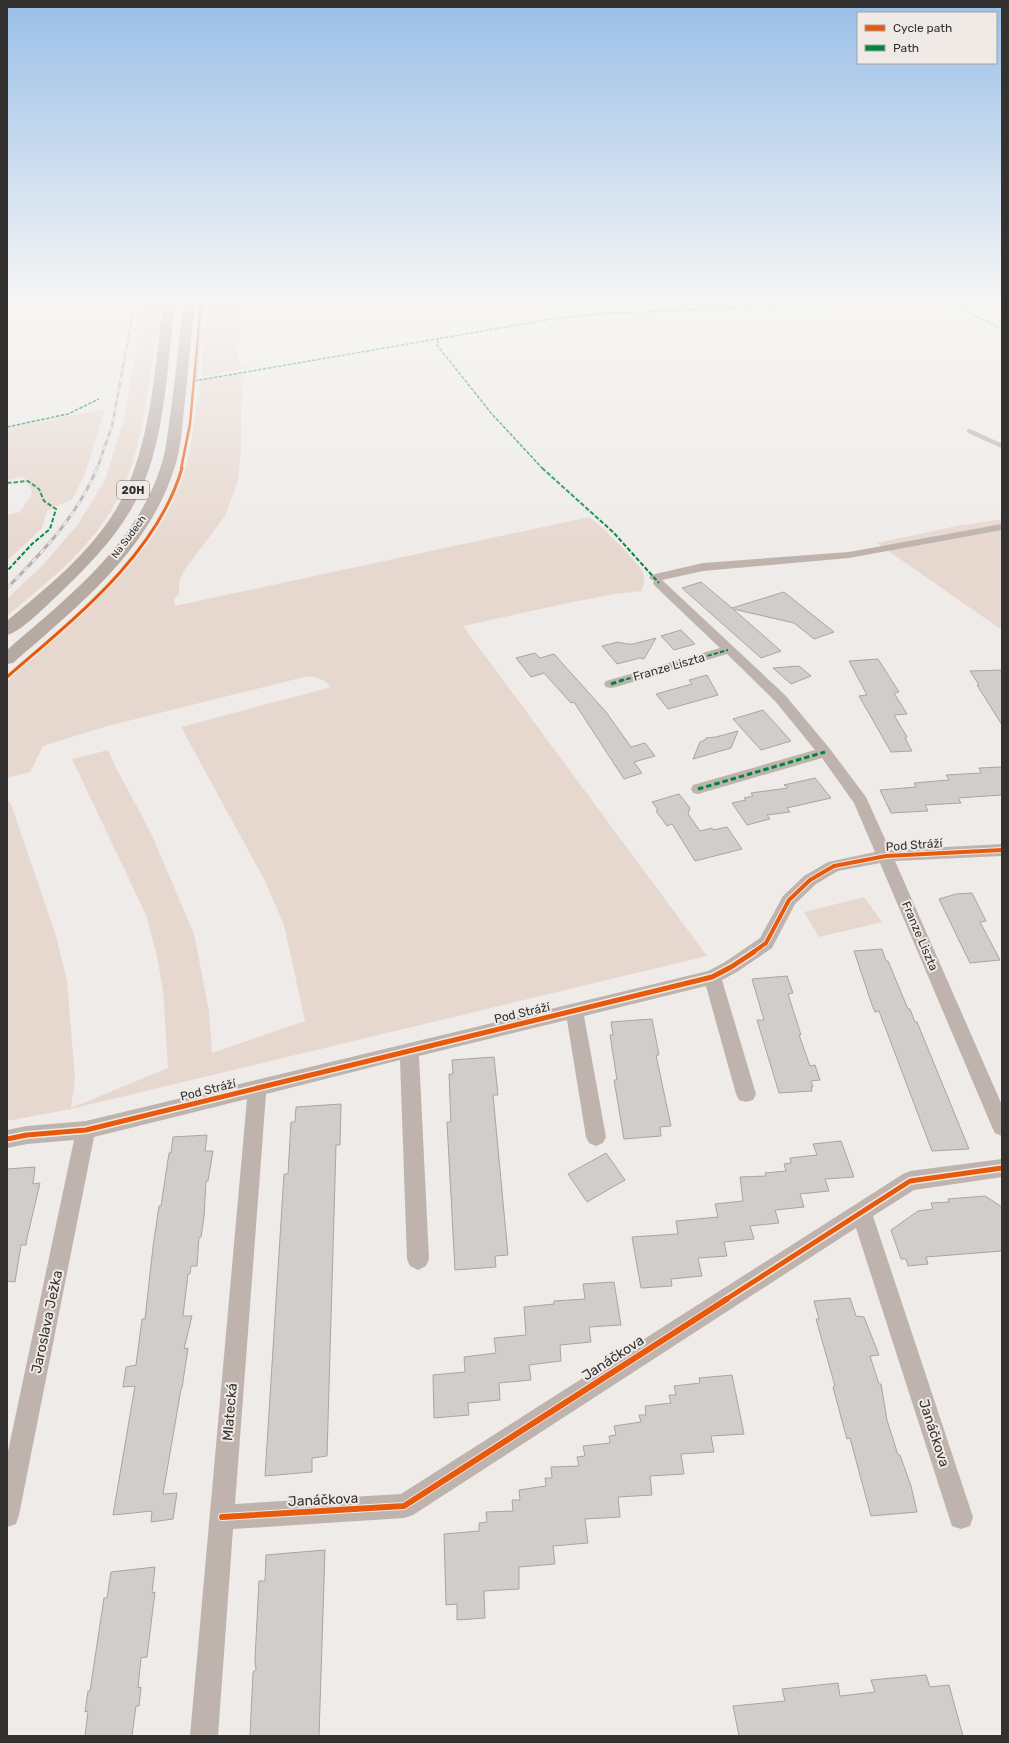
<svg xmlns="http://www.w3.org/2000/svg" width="1009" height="1743" font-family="Rubik,sans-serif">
<rect width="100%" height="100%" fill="#eeebe9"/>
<!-- green -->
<g fill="#e7d8cf">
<path d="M145,303h17c-4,27 -9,54 -13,81 -7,44 -14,89 -38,127 -27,43 -66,73 -104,105v-17l36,-34 35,-41 27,-44 18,-57z"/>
<path d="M206,303h34v23l-3,25 3,14 9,3 -48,9z"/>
<path d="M248,372l-7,10 2,14 -2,13v41l-3,31 -13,35 -40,53 -6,12v12l-5,7 1,6 414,-89c9,5 52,48 54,56 2,7 1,12 -2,18l-26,3 -52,10 -100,22 244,330 -636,153 -64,12v-322l4,5 45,132 11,45 8,98 -4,29 97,-40 -5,-77 -6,-35 -11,-41 -74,-156 36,-9 7,16 36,67 43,101 15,77 3,42 93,-32 -21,-96 -19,-44 -84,-154 150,-40c-8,-9 -16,-11 -27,-10l-200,50 -61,19 -13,26 -23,6v-97c65,-58 150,-122 177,-208 9,-30 11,-62 16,-93z"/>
<path d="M105,409l-21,68 -12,22 -25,12 -5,17 -34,32h-1v-45l13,-3 10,-15 2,-6 -8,-14 -17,3v-52z"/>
<path d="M1002,519v111l-125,-87 80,-17z"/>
<path d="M864,897l18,25 -63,15 -15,-25z"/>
</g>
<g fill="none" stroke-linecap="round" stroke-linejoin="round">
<!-- stream -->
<path stroke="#c4cfe7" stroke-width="3" d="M196,378l7,-75"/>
</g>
<!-- building -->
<g fill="#d0cecd" stroke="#a8a6a4">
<path d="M701,582l31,26 52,-16 50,40 -20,7 -20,-16 -61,-14 48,42 -20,7 -79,-70z"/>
<path d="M681,630l14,14 -21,6 -13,-14z"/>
<path d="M656,638l-12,21 -4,-1 -23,6 -15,-18 16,-4 9,2h6z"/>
<path d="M535,653l5,5 14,-4 52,58 25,35 14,-4 10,13 -21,6 8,11 -18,6 -50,-77 -3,1 -27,-30 -13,4 -15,-19z"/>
<path d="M878,659l21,33 -5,1 13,21 -13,1 13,22 -2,1 7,13 -21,1 -32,-56 8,-1 -18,-34z"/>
<path d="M799,666l12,10 -20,8 -18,-16z"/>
<path d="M1002,670v55l-25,-40h2l-9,-14z"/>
<path d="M707,675l11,20 -50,14 -12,-15 36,-10 -3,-4z"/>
<path d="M763,710l28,31 -30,9 -28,-31z"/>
<path d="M738,731l-7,17 -38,11 7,-17 5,-2 1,-2 10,-1z"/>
<path d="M1002,767v28l-44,3 3,5 -36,2 3,6 -37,2 -11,-23 36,-3 -2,-4 35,-3 -3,-5 35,-2 -2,-5z"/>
<path d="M815,778l16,20 -44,10 3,4 -23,3 3,4 -23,6 -15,-22 14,-3 -2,-2 9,-2 -2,-3 37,-5 -4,-3z"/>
<path d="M679,794l11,14 -2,6 12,17 12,-3 1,2 14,-3 15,22 -47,12 -23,-37 -5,2 -11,-15 2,-1 -6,-8z"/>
<path d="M972,893l14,28 -6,1 20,38 -30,3 -31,-64 17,-5z"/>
<path d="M882,949l4,12h2l20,48h2l5,13h2l52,127 -37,2 -53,-140 -4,1 -4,-10 -17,-51z"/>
<path d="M787,976l6,17 -5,1 13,41h-2l11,31 5,-1 5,15 -9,1 2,6h-2l1,4 -33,2 -22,-73h7l-12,-41z"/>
<path d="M652,1019l7,36h-3l15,71 -11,1 1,9 -37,3 -10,-59h3l-7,-45h3l-2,-13z"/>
<path d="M494,1057l4,38h-5l15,160 -13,1 1,11 -41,3 -8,-148h4l-2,-48h4l-1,-14z"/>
<path d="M341,1104l-1,41h-4l-9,311 -15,2v14l-47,4 19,-302h4l3,-52h4l1,-15z"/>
<path d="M207,1135l-2,16h8l-5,30h-2l-2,36 -3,20h-2l-2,29h-6l-1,8h-2l-5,42h9l-8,33 4,-1 -6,40 -1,1 -18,105 14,-1 -4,26 -22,3 1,-11 -39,4 22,-129 -12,1 3,-20 10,-2 6,-46h3l8,-72 6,-41h2l8,-53h2l2,-16z"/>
<path d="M841,1141l13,36 -29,2 4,12 -29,3 4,13 -29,3 4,13 -29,3 4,13 -30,3 3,14 -29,2 4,18 -31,3 1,7 -31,2 -9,-51 46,-3 -2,-13 42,-4 -3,-13 28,-3 -3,-24 26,-1 -1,-3 21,-2 -2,-7 7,-1 -1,-5 27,-3 -4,-11z"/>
<path d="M606,1153l19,27 -38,22 -19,-28z"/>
<path d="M35,1167l-2,17 7,-1 -13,55 -1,7h-5l-6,37 -8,-1v-112z"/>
<path d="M985,1196l17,11v44l-76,6 2,7 -20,2 -2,-7h-5l-10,-29 27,-19 15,-2 -2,-6 18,-1 -1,-3z"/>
<path d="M614,1282l7,43 -32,2 2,15 -31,3 1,16 -32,4 2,15 -32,3 1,17 -32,3 1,12 -35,3 -1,-43 32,-3 -1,-15 32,-4 -2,-15 32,-3 -2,-28 30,-3v-3l31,-2 -2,-15z"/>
<path d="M850,1298l6,18 8,1 15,38 -9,1 9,28h2l6,36 11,35h2l11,31 6,26 -46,4 -21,-78 -3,1 -6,-22 -8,-30 2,-1 -19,-67h3l-5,-18z"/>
<path d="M732,1375l12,59 -33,2 3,16 -33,2 3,20 -34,2 2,19 -34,2 2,20 -35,2 3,24 -35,3 2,18 -36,3v22l-35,2 1,27 -28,2v-16l-11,1 -2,-71 35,-3v-8l8,-1 -1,-10 27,-1 -1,-11h8l-1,-10 27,-4 -1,-8h7l-1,-11 28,-1 -2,-9 8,-1 -2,-10 27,-3 -1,-7 7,-1 -2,-9 27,-4 -2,-7h7l-1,-9 26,-3 -2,-8h7l-2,-9 26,-3 -1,-5z"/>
<path d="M325,1550l-6,186h-69l3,-63 1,-2 2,-1 -1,-11 4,-78h6l1,-26z"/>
<path d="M155,1567l-3,26 3,-1 -8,65 -6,1 -3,30 3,-1 -2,19h-3l-4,30h-47l3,-25 -3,1 3,-21h2l14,-93h3l4,-26z"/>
<path d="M926,1675l4,12 19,-2 14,51h-224l-6,-30 52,-5 -3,-12 56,-6 2,13 18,-2 17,-2 -4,-12z"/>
</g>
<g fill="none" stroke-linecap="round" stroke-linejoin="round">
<!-- lane -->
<path stroke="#beb3ad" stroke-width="4.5" d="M969,431l33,15"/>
<!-- street -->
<path fill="#beb3ad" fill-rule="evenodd" d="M1002,524v6l-153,28 -146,13 -41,9 123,115 45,54 36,48 24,53 112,-6v12l-107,5 107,244v31l-7,-3 -3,-6 -112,-264 -42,8 -22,13 -21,20 -23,44 -35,24 -15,8 34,114 -3,6 -7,2 -7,-2 -3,-6 -30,-108 -122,30 22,121 -3,6 -7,3 -7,-3 -3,-6 -19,-117 -148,36 10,203 -3,7 -8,4 -8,-4 -3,-7 -7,-199 -134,34 -31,410 166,-10 502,-320 7,-3 92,-12v18l-88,13 -41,26 100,301 -3,9 -9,3 -9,-3 -3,-9 -93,-289 -443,287 -9,3 -171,11 -15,207h-28l57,-637 -153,38 -75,378 -3,9 -9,3v-71l67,-316 -47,4 -20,4v-18l20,-4 59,-5 622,-150 17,-9 35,-24 23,-42 21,-20 24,-14 47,-10 -21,-49 -32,-45 -124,36 -5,-1 -2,-4 2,-4 122,-35 -40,-49 -48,-47 -111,33 -5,1 -5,-1 -2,-3 2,-3 114,-33 -65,-62 -2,-3 1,-2 -5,-3 2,-3 52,-12 146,-11z"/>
<!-- primary -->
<g fill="#b7aaa3" fill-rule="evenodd">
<path d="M163,303h12c-8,62 -9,130 -34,187 -18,41 -51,74 -82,104 -12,11 -38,38 -52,41v-14c44,-37 95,-77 119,-131 26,-58 29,-125 37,-187z"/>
<path d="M183,303h12c-4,36 -7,71 -11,106 -2,19 -3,39 -9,57 -25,84 -98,141 -162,197l-6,1v-14c60,-52 129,-105 154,-184 6,-18 7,-38 10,-57 5,-35 8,-71 12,-106z"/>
</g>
<!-- rail-far1 casing -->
<g stroke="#b7b0ad" stroke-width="2.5">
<path id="rail-far1" d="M97,469l15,-43 23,-123"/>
</g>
<!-- rail casing -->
<g stroke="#b7b0ad" stroke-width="3">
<path id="rail" d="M7,588c35,-35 71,-73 90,-120"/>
</g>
<!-- rail-far1 -->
<use href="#rail-far1" stroke="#f0eae7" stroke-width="1.5" stroke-dasharray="5" stroke-linecap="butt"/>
<!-- rail -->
<use href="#rail" stroke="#f0eae7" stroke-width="2" stroke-dasharray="6" stroke-linecap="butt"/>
<!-- quiet-far2 -->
<g stroke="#00873e" stroke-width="1.5" stroke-dasharray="3.5 1.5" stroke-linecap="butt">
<path d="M956,303l18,12 28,14"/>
<path d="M443,337l-5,4 -1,4 54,68 52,56"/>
<path d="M194,381l364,-63 39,-4 240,-11"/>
<path d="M7,427l61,-13 31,-15"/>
</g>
<!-- quiet-far1 -->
<g stroke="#00873e" stroke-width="2" stroke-dasharray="4.5 2" stroke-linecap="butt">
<path d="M542,468l71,64 46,51"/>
<path d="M7,483l21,-2 11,8 5,12 12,8 -6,20 -18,15 -25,27"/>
<path d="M620,681l108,-31"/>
</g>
<!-- quiet -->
<g stroke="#00873e" stroke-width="3" stroke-dasharray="5.5 3" stroke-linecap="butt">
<path d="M611,684l12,-4"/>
<path d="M698,789l127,-37"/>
</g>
<!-- cycleway-far4 casing -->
<g stroke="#f0eae7" stroke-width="4">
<path id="cycleway-far4" d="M181,469l9,-45 11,-121"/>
</g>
<!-- cycleway-far3 casing -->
<g stroke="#f0eae7" stroke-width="5">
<path id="cycleway-far3" d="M7,677c65,-57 150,-122 175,-209"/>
</g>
<!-- cycleway-far2 casing -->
<g stroke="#f0eae7" stroke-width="6">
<path id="cycleway-far2" d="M752,953l14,-10 23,-43 21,-20 24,-14 52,-10 116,-6"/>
</g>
<!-- cycleway-far1 casing -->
<g stroke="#f0eae7" stroke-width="8">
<g id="cycleway-far1">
<path d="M7,1139l20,-4 59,-5 626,-153 19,-10 23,-15"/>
<path d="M725,1300l185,-119 92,-13"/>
</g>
</g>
<!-- cycleway casing -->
<g stroke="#f0eae7" stroke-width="8">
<path id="cycleway" d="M222,1517l182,-11 323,-207"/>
</g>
<!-- cycleway-far4 -->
<use href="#cycleway-far4" stroke="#e8590c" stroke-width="2.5"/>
<!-- cycleway-far3 -->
<use href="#cycleway-far3" stroke="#e8590c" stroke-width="3"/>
<!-- cycleway-far2 -->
<use href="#cycleway-far2" stroke="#e8590c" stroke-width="4"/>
<!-- cycleway-far1 -->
<use href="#cycleway-far1" stroke="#e8590c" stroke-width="5"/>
<!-- cycleway -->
<use href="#cycleway" stroke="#e8590c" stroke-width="6"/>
</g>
<!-- sky -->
<linearGradient id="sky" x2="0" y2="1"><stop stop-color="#99bfe8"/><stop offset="0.55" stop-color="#f7f6f5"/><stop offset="1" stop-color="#f7f6f5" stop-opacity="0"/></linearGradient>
<rect width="1009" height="547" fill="url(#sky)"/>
<g text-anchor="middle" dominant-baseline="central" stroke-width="4" stroke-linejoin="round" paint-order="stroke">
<!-- far-street labels -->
<g font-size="10" fill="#343231" stroke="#f0eae7">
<text transform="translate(129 537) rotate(-53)">Na Sudech</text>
</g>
<!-- shield labels -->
<rect fill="#f0eae7" stroke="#6c6968" stroke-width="1" x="117" y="481" width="32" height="18" rx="3"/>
<g font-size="11" font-weight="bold" fill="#343231">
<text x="133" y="490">20H</text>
</g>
<!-- street labels -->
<g font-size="12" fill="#343231" stroke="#f0eae7">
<text transform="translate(669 667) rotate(-16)">Franze Liszta</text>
<text transform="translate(914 845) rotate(-4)">Pod Stráží</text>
<text transform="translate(920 936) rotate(67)">Franze Liszta</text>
<text transform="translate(522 1013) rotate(-13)">Pod Stráží</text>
<text transform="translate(208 1090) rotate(-14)">Pod Stráží</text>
</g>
<!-- near-street labels -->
<g font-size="14" fill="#343231" stroke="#f0eae7">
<text transform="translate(47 1322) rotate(-78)">Jaroslava Ježka</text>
<text transform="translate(613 1358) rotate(-33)">Janáčkova</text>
<text transform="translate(230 1412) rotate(-85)">Mlatecká</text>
<text transform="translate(934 1433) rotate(72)">Janáčkova</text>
<text transform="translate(323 1500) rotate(-3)">Janáčkova</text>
</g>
</g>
<!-- border -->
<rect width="1009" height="1743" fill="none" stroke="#343231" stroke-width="16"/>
<!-- legend -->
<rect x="857" y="12" width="140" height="52" fill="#f0eae7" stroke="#a5a09e"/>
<rect x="865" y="25" width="20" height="6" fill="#e8590c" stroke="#a5a09e"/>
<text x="893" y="32" font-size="12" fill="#343231">Cycle path</text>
<rect x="865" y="45" width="20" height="6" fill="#00873e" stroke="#a5a09e"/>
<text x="893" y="52" font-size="12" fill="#343231">Path</text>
</svg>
